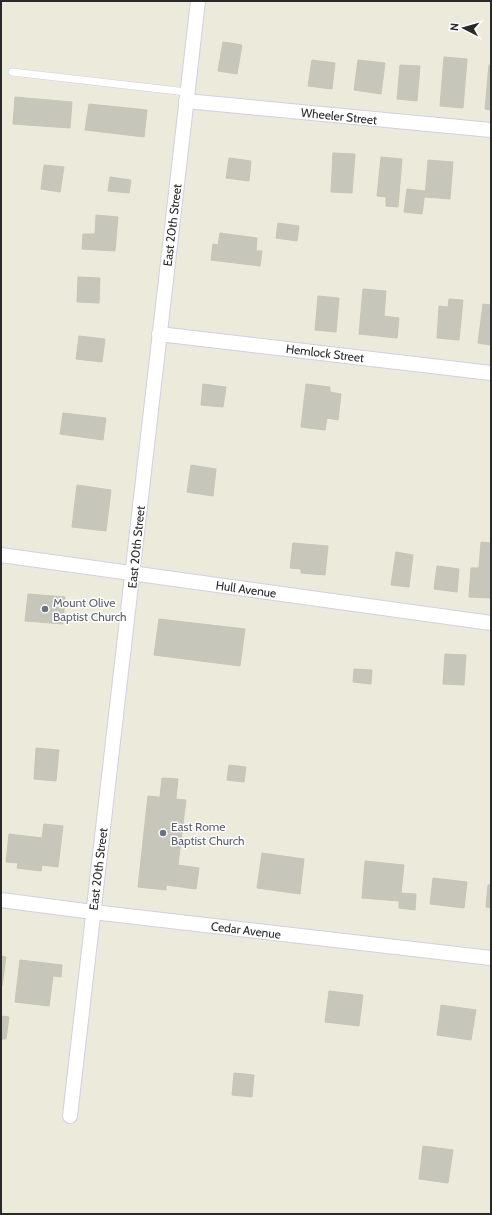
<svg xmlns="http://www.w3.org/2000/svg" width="492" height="1215" font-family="Cabin,sans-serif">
<rect width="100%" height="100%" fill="#eceada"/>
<!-- building -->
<g fill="#c7c6ba" stroke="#c7c6b3">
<path d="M223,42l19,3 -5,29 -19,-3z"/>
<path d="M444,57l23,2 -4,49 -23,-2z"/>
<path d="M312,60l23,3 -3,26 -24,-3z"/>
<path d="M358,60l27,3 -4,31 -27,-4z"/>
<path d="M400,65l20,1 -3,35 -20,-2z"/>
<path d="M489,65h2v45l-6,-1z"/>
<path d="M15,97l57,5 -2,26 -57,-4z"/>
<path d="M89,104l58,6 -3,27 -59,-7z"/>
<path d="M333,153l22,1 -3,39 -21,-1z"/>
<path d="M381,157l21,2 -4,48 -12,-1v-9l-9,-1z"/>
<path d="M229,158l22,3 -2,20 -23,-3z"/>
<path d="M428,160l25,2 -3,37 -25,-2z"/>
<path d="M44,165l20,2 -4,25 -19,-3z"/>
<path d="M110,177l21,3 -2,13 -21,-2z"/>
<path d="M407,189l18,2 -3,23 -18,-2z"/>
<path d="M96,215l22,2 -3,34 -33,-2 1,-15h12z"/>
<path d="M278,223l21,3 -2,15 -21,-3z"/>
<path d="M220,233l37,5 -1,13h6l-2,15 -49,-6 2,-16 5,1z"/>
<path d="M78,277l22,1 -1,25 -22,-1z"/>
<path d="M363,289l23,2 -2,25 15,2 -2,20 -38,-4z"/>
<path d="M318,296l21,2 -3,34 -21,-2z"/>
<path d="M449,299l14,1 -4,40 -22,-2 2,-32 9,1z"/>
<path d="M483,304l8,1v40l-13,-2z"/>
<path d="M79,336l26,3 -3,23 -26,-3z"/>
<path d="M203,384l23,3 -3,20 -22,-2z"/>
<path d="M306,384l24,3v5l11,2 -3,26 -11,-2 -2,12 -24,-3z"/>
<path d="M63,413l43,5 -3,22 -43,-6z"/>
<path d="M191,465l25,4 -3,27 -26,-4z"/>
<path d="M77,485l34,5 -5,41 -34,-4z"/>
<path d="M481,542l10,1 -1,38h1v17l-22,-1 2,-29h8z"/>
<path d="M293,543l35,3 -3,29 -24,-2v-4l-11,-1z"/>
<path d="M396,552l17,3 -4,32 -18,-2z"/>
<path d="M437,566l22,3 -2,23 -23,-3z"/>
<path d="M28,594l37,3 -2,27 -38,-3z"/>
<path d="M159,619l86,10 -5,37 -86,-11z"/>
<path d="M445,654l21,1 -2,30 -21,-1z"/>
<path d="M354,669l18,1 -1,14 -18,-2z"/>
<path d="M36,748l23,2 -3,31 -22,-2z"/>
<path d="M229,765l17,2 -2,15 -17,-2z"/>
<path d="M162,778l16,1 -2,19 -16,-1z"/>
<path d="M148,796l38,4 -8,65 21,3 -3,21 -30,-4v5l-28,-3z"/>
<path d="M44,824l19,2 -5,41 -16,-2 -1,6 -24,-3 1,-5 -12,-1 3,-28 33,4z"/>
<path d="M262,853l42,6 -4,35 -43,-6z"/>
<path d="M365,861l39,4 -3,28 15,1 -1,16 -16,-2v-7l-37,-3z"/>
<path d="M433,878l34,4 -3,26 -34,-4z"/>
<path d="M488,885h3v23l-5,-1z"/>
<path d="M1,956l5,1 -4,29h-1z"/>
<path d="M20,960l42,5 -1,12 -8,-1 -4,30 -34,-4z"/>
<path d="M329,991l34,4 -4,31 -34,-4z"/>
<path d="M441,1005l35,5 -5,30 -34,-5z"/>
<path d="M1,1016l8,1 -3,22h-5z"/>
<path d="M234,1073l20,2 -2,22 -20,-2z"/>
<path d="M423,1146l30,4 -5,33 -29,-4z"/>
</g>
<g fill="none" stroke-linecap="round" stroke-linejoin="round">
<!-- lane casing -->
<g stroke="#d1cfe3" stroke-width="8">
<path id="lane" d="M12,72l175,20"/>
</g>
<!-- street casing -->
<g stroke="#d1cfe3" stroke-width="16">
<g id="street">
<path d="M186,101l305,29"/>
<path d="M159,334l332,39"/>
<path d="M1,555l490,68"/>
<path d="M1,900l92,12 398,46"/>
<path d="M70,1116l128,-1115"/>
</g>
</g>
<!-- lane -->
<use href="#lane" stroke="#fff" stroke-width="7"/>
<!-- street -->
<use href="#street" stroke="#fff" stroke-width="14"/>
</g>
<!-- markers -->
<g fill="#6b7280" stroke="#fff" stroke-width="1.5">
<circle cx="45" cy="609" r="4"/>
<circle cx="163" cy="833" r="4"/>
</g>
<g text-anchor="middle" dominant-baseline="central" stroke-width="3" stroke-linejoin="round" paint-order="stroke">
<!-- street labels -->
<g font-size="12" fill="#292929" stroke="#fff">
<text transform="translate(339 116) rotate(6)">Wheeler Street</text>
<text transform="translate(172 225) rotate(-83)">East 20th Street</text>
<text transform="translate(325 353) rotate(7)">Hemlock Street</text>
<text transform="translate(136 547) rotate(-84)">East 20th Street</text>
<text transform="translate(246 589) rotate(8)">Hull Avenue</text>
<text transform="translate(98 869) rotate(-83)">East 20th Street</text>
<text transform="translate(246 930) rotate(7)">Cedar Avenue</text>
</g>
<!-- worship labels -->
<g font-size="12" fill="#5b616d" stroke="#fff" text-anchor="start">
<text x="53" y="602">Mount Olive<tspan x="53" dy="14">Baptist Church</tspan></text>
<text x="171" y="826">East Rome<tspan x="171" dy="14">Baptist Church</tspan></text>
</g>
</g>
<!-- border -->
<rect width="492" height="1215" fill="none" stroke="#292929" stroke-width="4"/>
<!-- north arrow -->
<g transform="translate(464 28) rotate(276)" stroke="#ffffff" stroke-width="3" paint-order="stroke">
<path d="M0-3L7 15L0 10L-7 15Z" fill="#292929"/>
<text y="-6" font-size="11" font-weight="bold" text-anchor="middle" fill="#292929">N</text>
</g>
</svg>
